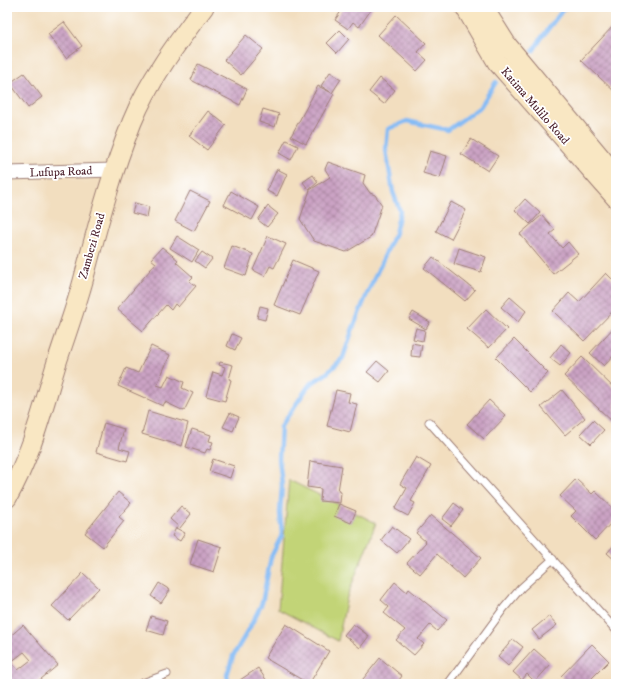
<svg xmlns="http://www.w3.org/2000/svg" width="623" height="691" font-family="'IM FELL DW Pica',serif">
<defs>
<pattern id="building-cross-hatch" width="8" height="8" patternUnits="userSpaceOnUse"><rect width="8" height="8" fill="#cba3c4"/><path d="M0 0l8 8M0 8l8-8" fill="none" stroke="#a7849f"/></pattern>
</defs>
<rect width="100%" height="100%" fill="#fff"/>
<filter id="ink" filterUnits="userSpaceOnUse"><feTurbulence type="fractalNoise" baseFrequency=".025" numOctaves="2"/><feDisplacementMap in="SourceGraphic" scale="8" xChannelSelector="R" yChannelSelector="G"/><feConvolveMatrix kernelMatrix="1 2 1 2 8 2 1 2 1" color-interpolation-filters="sRGB"/></filter>
<filter id="wash" filterUnits="userSpaceOnUse"><feTurbulence type="fractalNoise" baseFrequency=".012" numOctaves="4" result="noise"/><feDisplacementMap in="SourceGraphic" scale="16" xChannelSelector="R" yChannelSelector="G"/><feGaussianBlur stdDeviation="0.9" result="paint"/><feColorMatrix in="noise" values="0 0 0 0 0 0 0 0 0 0 0 0 0 0 0 0 0 1.4 0 .05"/><feComposite in="paint" operator="in"/></filter>
<g filter="url(#wash)">
<rect width="100%" height="100%" fill="#f2debf"/>
<!-- green -->
<path fill="#c2d477" stroke="#867a51" d="M289,480l87,43 -29,74 -9,44 -60,-32z"/>
<g fill="none" stroke-linecap="round" stroke-linejoin="round">
<!-- stream -->
<g stroke="#86bcf5" stroke-width="4.5">
<path d="M533,51l9,-14 23,-30"/>
<path d="M229,684l-2,-9 6,-19 17,-29 12,-24 9,-46 11,-22 -2,-22 2,-28 -3,-26 2,-33 29,-42 16,-10 17,-16 10,-30 14,-34 28,-61 5,-22 -7,-19 -7,-42 2,-21 19,-8 41,9 32,-23 16,-25"/>
</g>
</g>
<g id="blocks">
<!-- building -->
<g fill="url(#building-cross-hatch)" fill-rule="evenodd">
<path d="M344,7h29l-14,20 -6,-5 -5,7 -13,-9z"/>
<path d="M396,15l30,28 -8,9 9,8 -10,11 -39,-36z"/>
<path d="M64,22l18,24 -16,12 -18,-24z"/>
<path d="M616,23v70l-35,-33z"/>
<path d="M340,30l9,9 -12,14 -10,-10z"/>
<path d="M246,35l17,14 -22,26 -17,-15z"/>
<path d="M198,64l49,25 -7,16 -49,-25z"/>
<path d="M330,72l11,7 -9,14 -11,-7z"/>
<path d="M24,73l18,24 -14,11 -18,-25z"/>
<path d="M380,78l15,12 -11,14 -15,-12z"/>
<path d="M318,86l16,8 -28,50 -15,-8z"/>
<path d="M263,109l16,5 -4,13 -16,-5z"/>
<path d="M208,111l18,14 -19,25 -18,-14z"/>
<path d="M471,139l27,17 -10,15 -27,-17z"/>
<path d="M286,140l12,6 -7,14 -12,-7z"/>
<path d="M430,151l17,5 -7,22 -17,-5z"/>
<path d="M328,162l37,13 -2,8 7,10 5,2 7,10 -11,32 -25,15 -32,-11 -14,-22 10,-29 20,-13 -5,-8z"/>
<path d="M277,169l10,5 -10,22 -10,-5z"/>
<path d="M313,175l5,7 -9,8 -6,-8z"/>
<path d="M190,191l20,10 -16,30 -19,-10z"/>
<path d="M231,191l28,16 -7,13 -28,-15z"/>
<path d="M525,199l15,14 -10,11 -15,-14z"/>
<path d="M451,202l15,8 -15,29 -15,-8z"/>
<path d="M135,203l14,4 -2,10 -15,-4z"/>
<path d="M268,206l10,8 -11,13 -9,-7z"/>
<path d="M542,215l13,15 -5,4 12,14 6,-6 10,12 -25,20 -33,-40z"/>
<path d="M177,236l22,14 -7,12 -22,-14z"/>
<path d="M268,236l18,8 -12,24 -4,-2 -5,10 -12,-6z"/>
<path d="M232,246l21,8 -7,22 -22,-8z"/>
<path d="M162,247l16,13 -2,2 17,15 -4,4 7,5 -18,21 -3,-3 -4,6 -5,-5 -23,26 -26,-22 39,-46 -5,-4z"/>
<path d="M459,248l27,9 -5,15 -27,-8z"/>
<path d="M202,252l10,7 -7,9 -10,-7z"/>
<path d="M433,257l42,33 -10,11 -41,-33z"/>
<path d="M293,260l26,11 -19,44 -26,-10z"/>
<path d="M606,273l10,10v25l-32,33 -31,-30 16,-18 10,9z"/>
<path d="M510,297l16,14 -8,11 -17,-15z"/>
<path d="M260,306l8,2 -3,12 -8,-2z"/>
<path d="M486,309l21,20 -18,19 -22,-19z"/>
<path d="M413,312l17,10 -4,7 -17,-10z"/>
<path d="M616,325v28l-12,13 -14,-13z"/>
<path d="M416,328l9,2 -2,11 -10,-2z"/>
<path d="M232,334l9,4 -6,12 -8,-4z"/>
<path d="M514,339l34,34 -18,19 -34,-34z"/>
<path d="M412,343l10,2 -2,12 -9,-1z"/>
<path d="M561,344l10,9 -11,13 -10,-8z"/>
<path d="M151,346l19,9 -13,30 6,2 6,-12 15,7 -2,6 11,5 -9,18 -19,-9 -2,4 -45,-20 8,-18 12,5z"/>
<path d="M582,357l34,33 -1,34 -51,-48z"/>
<path d="M377,361l12,10 -9,11 -13,-10z"/>
<path d="M220,362l13,3 -4,14 2,1 -6,21 -19,-5 7,-24 9,3 3,-8 -6,-2z"/>
<path d="M336,390l14,3 -2,9 9,2 -7,28 -23,-6z"/>
<path d="M562,390l23,28 -20,17 -24,-28z"/>
<path d="M489,400l17,16 -22,23 -17,-15z"/>
<path d="M148,411l40,12 -6,23 -40,-12z"/>
<path d="M230,413l9,4 -6,14 -10,-4z"/>
<path d="M593,420l11,10 -13,14 -11,-10z"/>
<path d="M104,423l20,6 -5,19 11,3 -3,10 -31,-9z"/>
<path d="M192,429l19,6 -2,6 4,1 -3,8 -3,-1 -2,4 -19,-6z"/>
<path d="M416,457l15,9 -20,35 4,2 -7,13 -13,-7 12,-21 -7,-4z"/>
<path d="M213,459l21,7 -4,12 -21,-7z"/>
<path d="M310,461l32,5 -4,25 3,1 -1,11 -20,-2 1,-12 -14,-2z"/>
<path d="M576,479l16,15 3,-3 21,20v7l-21,22 -24,-24 5,-5 -16,-15z"/>
<path d="M118,492l13,11 -12,14 5,4 -21,26 -18,-14z"/>
<path d="M454,503l9,7 -12,16 -9,-7z"/>
<path d="M339,504l17,7 -5,12 -17,-7z"/>
<path d="M181,506l10,8 -11,14 -10,-9z"/>
<path d="M431,515l50,43 -18,20 -26,-24 -17,20 -13,-11 19,-21 -10,-9z"/>
<path d="M392,526l17,13 -12,14 -16,-13z"/>
<path d="M176,528l9,5 -5,8 -8,-5z"/>
<path d="M198,539l24,8 -8,25 -24,-8z"/>
<path d="M616,543v18l-9,-8z"/>
<path d="M83,573l16,15 -31,32 -16,-14z"/>
<path d="M395,582l12,10 2,-3 38,31 -10,11 -7,-6 -12,14 6,5 -10,11 -18,-15 9,-10 -21,-17 5,-6 -8,-7z"/>
<path d="M159,583l11,7 -9,13 -10,-7z"/>
<path d="M151,616l16,5 -4,14 -17,-5z"/>
<path d="M549,616l8,9 -18,14 -7,-9z"/>
<path d="M286,624l43,27 -20,33 -44,-26z"/>
<path d="M353,624l16,12 -9,12 -16,-13z"/>
<path d="M23,625l35,40 -23,19h-28v-45zM24,652l7,8 -13,10 -7,-8z"/>
<path d="M513,639l10,8 -15,19 -10,-9z"/>
<path d="M592,644l17,17 -23,23h-17l-8,-8z"/>
<path d="M534,649l17,15 -16,18 -8,-8 -5,6 -9,-8z"/>
<path d="M380,658l22,18 -6,8h-37z"/>
<path d="M258,668l11,16h-26l-3,-4z"/>
</g>
</g>
</g>
<g filter="url(#ink)">
<use href="#blocks" fill-opacity="0" stroke="#9e7e75" stroke-width="1"/>
<g fill="none" stroke-linecap="round" stroke-linejoin="round">
<!-- lane casing -->
<g stroke="#9e7e75" stroke-width="9">
<g id="lane">
<path d="M429,422l187,208"/>
<path d="M140,684l27,-10"/>
<path d="M448,684l56,-76 17,-20 32,-29"/>
</g>
</g>
<!-- street casing -->
<g stroke="#9e7e75" stroke-width="15">
<path id="street" d="M7,173l107,-3"/>
</g>
<!-- secondary casing -->
<g stroke="#9e7e75" stroke-width="21">
<g id="secondary">
<path d="M465,7l32,55 119,136"/>
<path d="M483,7l24,38 109,131"/>
<path d="M7,498c24,-42 35,-87 49,-133 9,-28 19,-55 27,-84 14,-53 28,-107 49,-159 17,-42 45,-79 72,-115"/>
</g>
</g>
<!-- lane -->
<use href="#lane" stroke="#fff" stroke-width="7"/>
<!-- street -->
<use href="#street" stroke="#fff" stroke-width="13"/>
<!-- secondary -->
<use href="#secondary" stroke="#f9e7c3" stroke-width="19"/>
</g>
</g>
<g text-anchor="middle" dominant-baseline="central" stroke-width="3.5" stroke-linejoin="round" paint-order="stroke">
<!-- street labels -->
<g font-size="12" fill="#4a1f2b" stroke="#fff">
<text transform="translate(535 106) rotate(49)">Katima Mulilo Road</text>
<text transform="translate(61 172) rotate(-2)">Lufupa Road</text>
<text transform="translate(92 246) rotate(-74)">Zambezi Road</text>
</g>
</g>
<!-- margin -->
<rect width="623" height="691" fill="none" stroke="#fff" stroke-width="24"/>
</svg>
